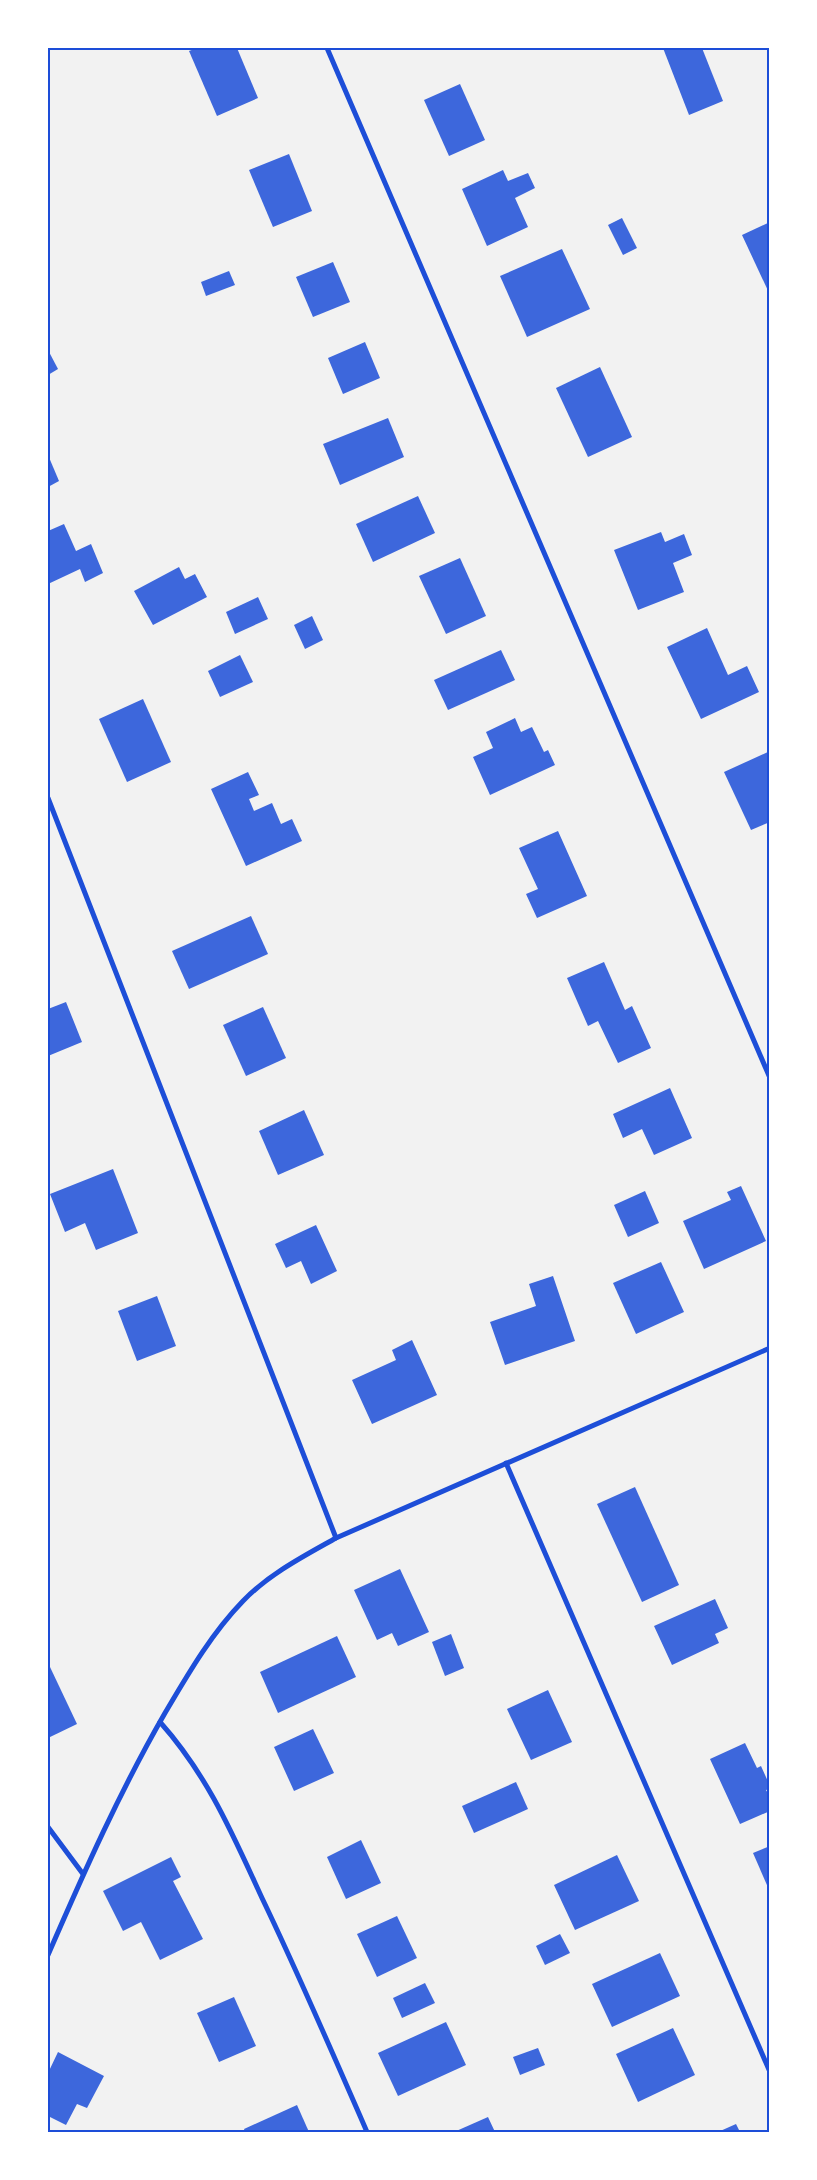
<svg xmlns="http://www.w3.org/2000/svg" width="817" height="2180" font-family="Inter,sans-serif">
<rect width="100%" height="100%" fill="#f2f2f2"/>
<!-- building -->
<g fill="#3d67dc">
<path d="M197,48h40l21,50 -41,18 -28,-65z"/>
<path d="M663,48h39l21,53 -34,14z"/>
<path d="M460,84l25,56 -36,16 -25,-56z"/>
<path d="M289,154l23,57 -39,16 -24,-57z"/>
<path d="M503,170l5,11 20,-8 7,15 -20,10 13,29 -41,19 -25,-57z"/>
<path d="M622,218l15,30 -14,7 -15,-30z"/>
<path d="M770,222v73l-28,-60z"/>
<path d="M562,249l28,60 -63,28 -27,-61z"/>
<path d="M333,262l17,40 -37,15 -17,-40z"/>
<path d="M229,271l6,14 -29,11 -5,-14z"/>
<path d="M365,342l15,36 -37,16 -15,-36z"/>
<path d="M48,350l10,19 -10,6z"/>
<path d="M600,367l32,70 -44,20 -32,-69z"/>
<path d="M388,418l16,39 -64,28 -17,-41z"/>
<path d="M48,455l11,26 -11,6z"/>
<path d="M418,496l17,37 -62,29 -17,-38z"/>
<path d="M64,524l12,27 15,-7 12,29 -18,9 -5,-13 -32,15v-53z"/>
<path d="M661,532l4,10 19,-8 8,21 -19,8 11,29 -46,18 -24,-60z"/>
<path d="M460,558l26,58 -40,18 -27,-58z"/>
<path d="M179,567l6,12 10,-5 12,23 -54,28 -19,-34z"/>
<path d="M258,597l10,22 -33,15 -9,-22z"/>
<path d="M312,616l11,24 -18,9 -11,-24z"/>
<path d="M707,628l21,47 19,-9 12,26 -58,27 -34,-72z"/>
<path d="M501,650l14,30 -67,30 -14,-30z"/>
<path d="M240,655l13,27 -33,15 -12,-26z"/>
<path d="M143,699l28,63 -44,20 -28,-63z"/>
<path d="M515,718l6,14 11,-5 12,25 4,-2 7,15 -65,30 -17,-38 20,-9 -7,-16z"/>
<path d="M770,751v71l-19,8 -27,-58z"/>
<path d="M248,772l11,23 -10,4 5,12 18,-8 9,21 11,-5 10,22 -56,25 -35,-77z"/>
<path d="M558,831l29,65 -50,22 -11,-24 12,-5 -19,-41z"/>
<path d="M251,916l17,38 -79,35 -17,-38z"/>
<path d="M604,962l21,48 7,-4 19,42 -33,15 -20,-42 -10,5 -21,-48z"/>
<path d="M66,1002l16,40 -34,14v-47z"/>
<path d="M263,1007l23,51 -40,18 -23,-51z"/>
<path d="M670,1088l22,50 -38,17 -12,-26 -19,9 -10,-24z"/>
<path d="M304,1110l20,45 -46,20 -19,-44z"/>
<path d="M113,1169l25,64 -42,17 -11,-27 -20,9 -15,-38z"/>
<path d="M741,1186l25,55 -62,28 -21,-48 48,-21 -4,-8z"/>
<path d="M645,1191l14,32 -31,14 -14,-32z"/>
<path d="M316,1225l21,46 -26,13 -10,-23 -15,7 -11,-24z"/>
<path d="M661,1262l23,50 -48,22 -23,-51z"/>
<path d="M553,1276l22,65 -70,24 -15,-43 46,-16 -7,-22z"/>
<path d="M157,1296l19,50 -39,15 -19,-50z"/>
<path d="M412,1340l25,55 -65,29 -20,-44 44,-20 -4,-10z"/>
<path d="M635,1487l44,98 -37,17 -45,-98z"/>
<path d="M400,1569l29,63 -31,14 -6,-13 -15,7 -23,-50z"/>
<path d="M715,1599l13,29 -13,6 4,9 -47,22 -18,-39z"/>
<path d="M451,1634l13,34 -19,8 -13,-34z"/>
<path d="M337,1636l19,41 -78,36 -18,-41z"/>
<path d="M50,1667l27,57 -29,14v-70z"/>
<path d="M548,1690l24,52 -41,18 -24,-51z"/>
<path d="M313,1729l21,44 -40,18 -20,-44z"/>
<path d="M745,1743l12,25 4,-2 9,20v3l-4,1 4,7v14l-30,13 -30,-65z"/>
<path d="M516,1782l12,27 -54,24 -12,-27z"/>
<path d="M361,1840l20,43 -35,16 -19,-42z"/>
<path d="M770,1846v46l-17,-39z"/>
<path d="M617,1855l22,46 -64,29 -21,-45z"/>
<path d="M171,1857l10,20 -8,4 30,58 -43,21 -19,-38 -18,9 -20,-40z"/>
<path d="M397,1916l20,42 -40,19 -20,-43z"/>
<path d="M560,1934l10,19 -25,12 -9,-19z"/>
<path d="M660,1953l20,43 -68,31 -20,-43z"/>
<path d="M425,1983l10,20 -33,15 -9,-20z"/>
<path d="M234,1997l22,49 -37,16 -22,-49z"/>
<path d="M446,2022l20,43 -68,31 -20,-43z"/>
<path d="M673,2028l22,47 -57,27 -22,-48z"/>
<path d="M538,2048l7,17 -25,10 -7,-18z"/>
<path d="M58,2052l46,24 -17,32 -10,-4 -11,21 -18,-9v-43z"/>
<path d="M297,2105l12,27h-64l-1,-3z"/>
<path d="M488,2117l7,15h-41z"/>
<path d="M736,2124l4,8h-22z"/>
</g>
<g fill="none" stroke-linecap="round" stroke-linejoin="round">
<!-- minor -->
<g stroke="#1d4ed8" stroke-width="5">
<path d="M327,48l443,1030"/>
<path d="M48,798l288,740"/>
<path d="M506,1463l264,609"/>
<path d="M160,1722c48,54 72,111 102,176 37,77 71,156 105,234"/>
<path d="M48,1827l35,47"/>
<path d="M48,1955c36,-83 72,-164 117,-242 23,-39 46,-79 78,-112 26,-27 61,-45 93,-63l434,-190"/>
</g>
</g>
<!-- border -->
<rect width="817" height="2180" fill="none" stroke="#ffffff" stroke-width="98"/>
<rect x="49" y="49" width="719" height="2082" fill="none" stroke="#1d4ed8" stroke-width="2"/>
</svg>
